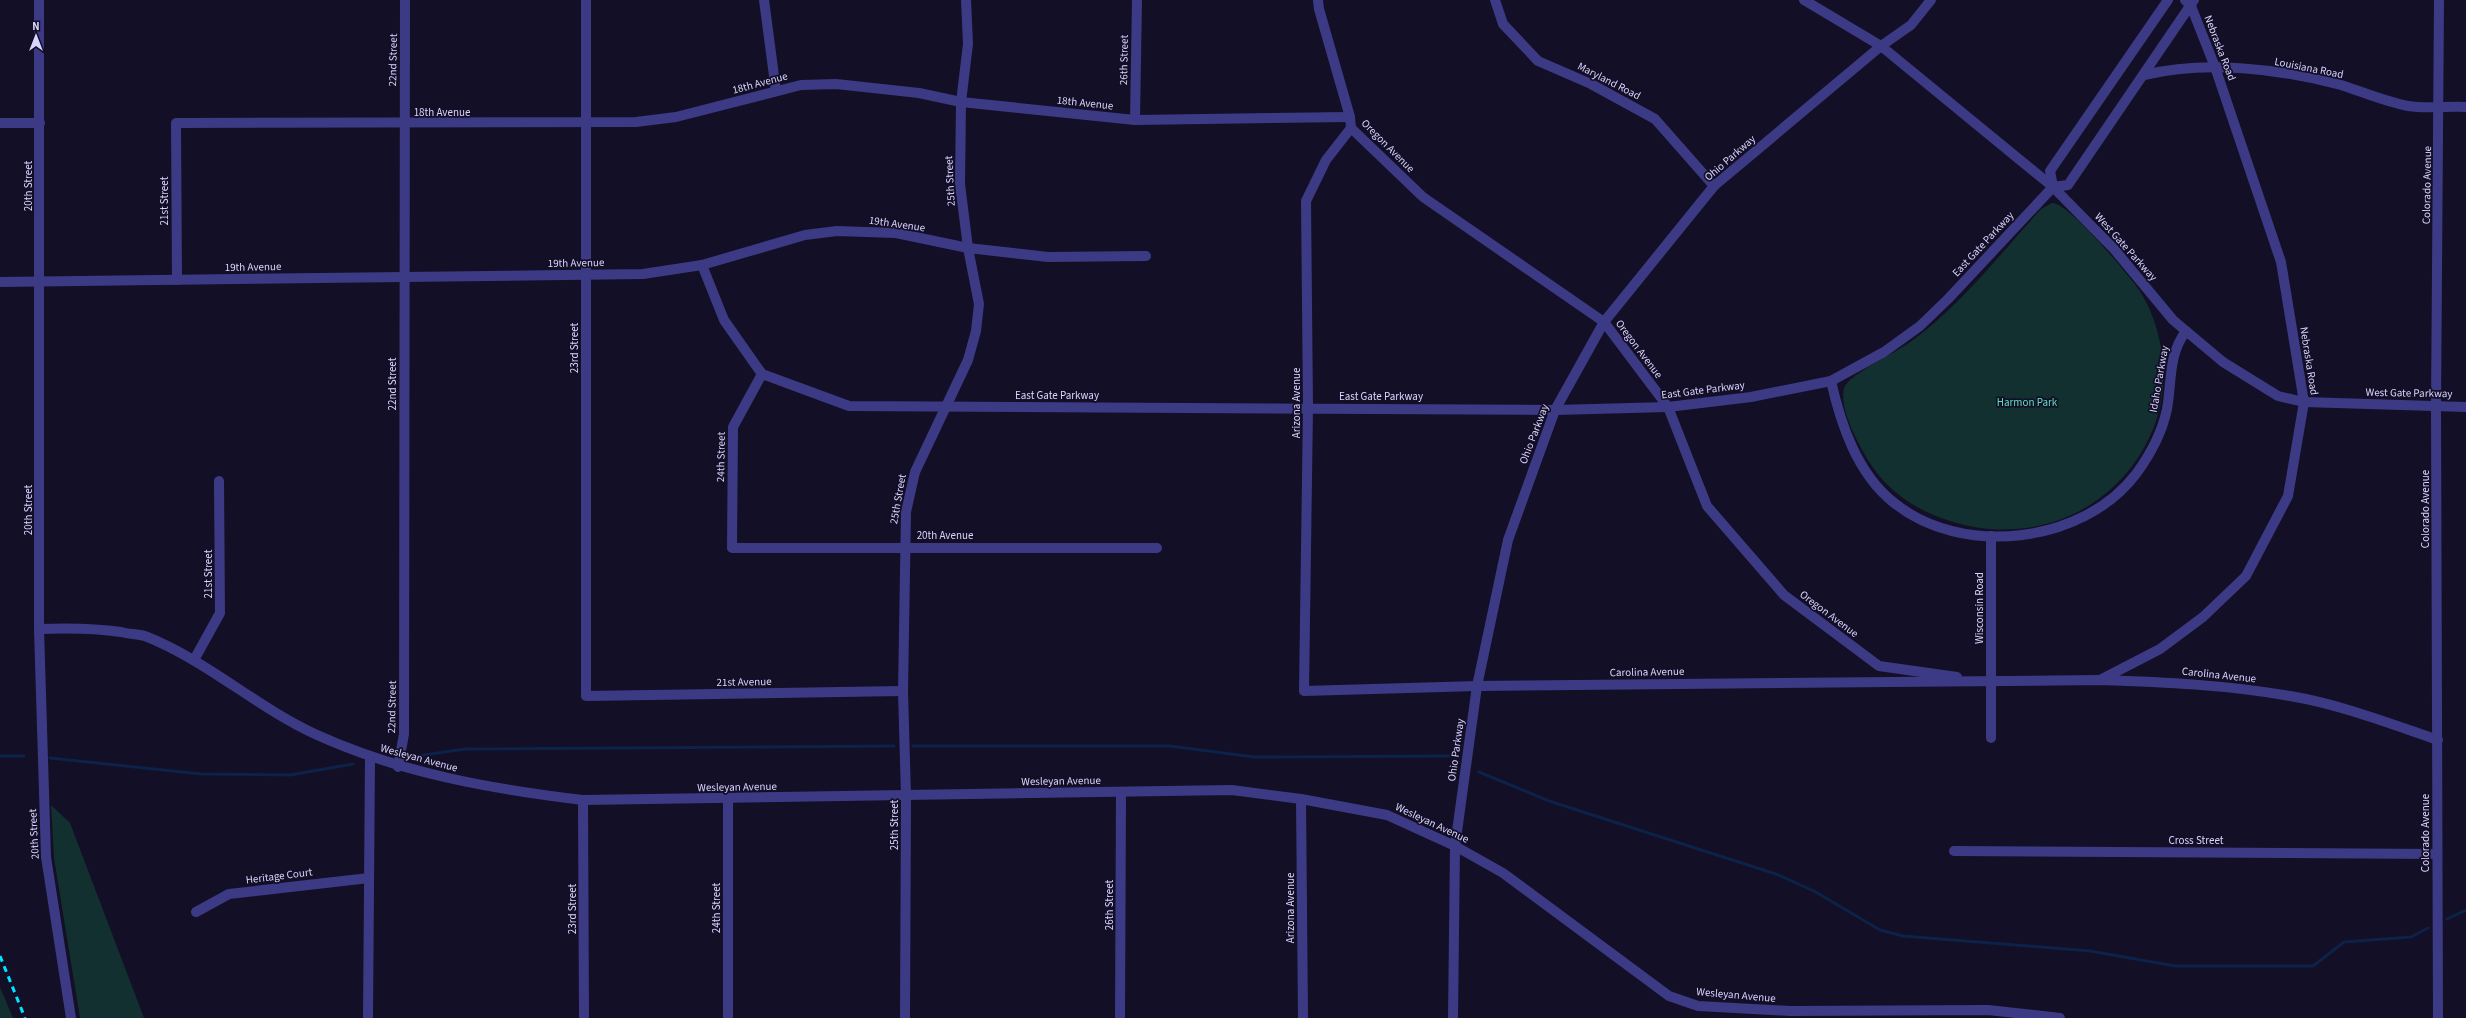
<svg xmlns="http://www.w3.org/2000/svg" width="2466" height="1018" font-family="'Source Sans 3',sans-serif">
<rect width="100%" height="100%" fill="#130f26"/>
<!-- green -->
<g fill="#12302f">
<path d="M2052,203c17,0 70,65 82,80 15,19 22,40 27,64 7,34 0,71 -17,101 -40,70 -121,98 -197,72 -33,-11 -60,-29 -79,-60 -10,-17 -29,-51 -24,-72 6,-15 54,-36 69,-48 49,-36 88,-87 128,-131z"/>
<path d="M51,805l19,18 74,195h-64l-26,-160z"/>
<path d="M0,987l13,31h-13z"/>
</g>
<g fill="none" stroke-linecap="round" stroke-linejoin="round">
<!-- stream -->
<g stroke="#0c2248" stroke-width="3">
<path d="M913,746h257l84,11 196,-1"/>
<path d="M0,756h24"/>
<path d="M418,756l47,-7 429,-3"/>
<path d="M50,758l151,16 89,1 63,-11"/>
<path d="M1479,772l70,29 227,73 38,17 66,39 23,6 187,15 85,15h138l31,-24 67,-5 17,-9"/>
<path d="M2447,919l19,-9"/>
</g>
<!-- minor -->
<g stroke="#3d3a85" stroke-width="10">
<path d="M39,0v629l7,228 25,161"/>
<path d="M586,0v696l317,-5"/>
<path d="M764,0l12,91"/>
<path d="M1318,0l1,9 31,108 1,11 72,69 181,125 64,85 39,99 77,89 95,71 78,11"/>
<path d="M1495,0l8,24 35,37 53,23 64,35 59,67"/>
<path d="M1804,0l77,46 172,141 61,62 59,71 50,42 55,34 26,6 162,5"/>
<path d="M2145,75c60,-15 136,-6 196,10 22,7 45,17 67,21 18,3 39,0 58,1"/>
<path d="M1135,120l2,-120"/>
<path d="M0,123h40"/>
<path d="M1351,128l-25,32 -20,41 2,206 -4,284 173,-5 623,-6c64,2 127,5 190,16 49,8 101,28 148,44"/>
<path d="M2053,187l-3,-16 118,-171"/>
<path d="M702,265l22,55 38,54 87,32 706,4 113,-3 83,-10 80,-16 53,-29 36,-26 28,-27 105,-112 15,-2 126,-185"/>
<path d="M177,280l-1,-157 460,-1 40,-5 125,-32 35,-1 83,9 42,9 174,18 215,-3"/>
<path d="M0,282l643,-8 59,-9 103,-30 32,-4 59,2 72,15 80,9 98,-1"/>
<path d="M762,374l-29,53 -1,121h425"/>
<path d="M1831,381c10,44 26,92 62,121 68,56 190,42 243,-28 14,-19 26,-41 31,-65 5,-28 1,-54 19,-78"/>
<path d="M39,629c28,-1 54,-1 82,3 7,2 16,2 24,4 61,24 110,70 170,98 85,39 176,55 268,66l649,-10 69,9 86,16 68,31 48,27 166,123 29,10 92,5 198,-1 72,8"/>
<path d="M194,660l26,-47 -1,-132"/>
<path d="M2102,679l58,-30 43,-32 43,-41 42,-80 16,-94 -23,-140 -66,-195 -24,-61 -6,-6"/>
<path d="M1991,738v-202"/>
<path d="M398,767l6,-33 1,-734"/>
<path d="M728,799v219"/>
<path d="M1301,799l2,219"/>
<path d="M583,800l1,218"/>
<path d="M1954,851l483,3"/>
<path d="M196,912l33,-18 140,-16"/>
<path d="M368,1018l2,-261"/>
<path d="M905,1018l1,-222 -3,-105 3,-179 9,-40 53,-112 8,-29 3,-27 -11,-56 -8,-64 1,-82 7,-58 -2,-44"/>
<path d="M1120,1018l1,-226"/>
<path d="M1453,1018l2,-172 22,-160 31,-146 47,-130 49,-88 110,-136 167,-140 30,-21 20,-25"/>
<path d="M2438,1018l-2,-612 3,-406"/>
</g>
<!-- rail -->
<path stroke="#00e5ff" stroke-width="3" stroke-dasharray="6 5" stroke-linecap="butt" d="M0,956l25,62"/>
</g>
<g text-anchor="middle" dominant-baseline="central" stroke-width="3.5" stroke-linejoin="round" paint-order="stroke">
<!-- street labels -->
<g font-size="11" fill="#d9d4ff" stroke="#130f26">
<text transform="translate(2220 48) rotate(69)">Nebraska Road</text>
<text transform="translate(393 60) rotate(-89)">22nd Street</text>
<text transform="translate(1124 60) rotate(-89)">26th Street</text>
<text transform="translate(2309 68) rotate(11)">Louisiana Road</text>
<text transform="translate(1609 81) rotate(27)">Maryland Road</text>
<text transform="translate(760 83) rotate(-15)">18th Avenue</text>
<text transform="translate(1085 103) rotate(6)">18th Avenue</text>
<text x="442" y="112">18th Avenue</text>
<text transform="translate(1388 146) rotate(45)">Oregon Avenue</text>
<text transform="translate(1730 158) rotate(-41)">Ohio Parkway</text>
<text transform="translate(950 181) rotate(-93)">25th Street</text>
<text transform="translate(2427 185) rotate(-89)">Colorado Avenue</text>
<text transform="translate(28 186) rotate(-90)">20th Street</text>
<text transform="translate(164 201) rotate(-90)">21st Street</text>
<text transform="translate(897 224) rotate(8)">19th Avenue</text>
<text transform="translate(1983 244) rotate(-47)">East Gate Parkway</text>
<text transform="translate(2126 247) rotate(48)">West Gate Parkway</text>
<text transform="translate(576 263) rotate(-1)">19th Avenue</text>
<text transform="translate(253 267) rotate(-1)">19th Avenue</text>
<text transform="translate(574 348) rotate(-90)">23rd Street</text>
<text transform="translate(1639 349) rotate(53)">Oregon Avenue</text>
<text transform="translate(2309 361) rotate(81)">Nebraska Road</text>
<text transform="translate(2159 379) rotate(-80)">Idaho Parkway</text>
<text transform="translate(392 384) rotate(-90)">22nd Street</text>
<text transform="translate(1703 390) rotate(-7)">East Gate Parkway</text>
<text transform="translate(2409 393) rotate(1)">West Gate Parkway</text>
<text x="1057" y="395">East Gate Parkway</text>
<text x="1381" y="396">East Gate Parkway</text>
<text transform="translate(1296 403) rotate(-90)">Arizona Avenue</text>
<text transform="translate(1534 434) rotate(-69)">Ohio Parkway</text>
<text transform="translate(721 457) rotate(-89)">24th Street</text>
<text transform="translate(898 499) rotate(-80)">25th Street</text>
<text transform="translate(2425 509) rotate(-90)">Colorado Avenue</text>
<text transform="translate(28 510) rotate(-90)">20th Street</text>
<text x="945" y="535">20th Avenue</text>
<text transform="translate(208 574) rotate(-90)">21st Street</text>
<text transform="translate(1979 608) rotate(-90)">Wisconsin Road</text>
<text transform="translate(1829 614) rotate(37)">Oregon Avenue</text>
<text transform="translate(1647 672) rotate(-1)">Carolina Avenue</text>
<text transform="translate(2219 675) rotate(6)">Carolina Avenue</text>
<text transform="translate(744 682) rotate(-1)">21st Avenue</text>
<text transform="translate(392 707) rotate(-89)">22nd Street</text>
<text transform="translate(1456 750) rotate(-82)">Ohio Parkway</text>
<text transform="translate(419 758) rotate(15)">Wesleyan Avenue</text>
<text transform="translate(1061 781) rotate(-1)">Wesleyan Avenue</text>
<text transform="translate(737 787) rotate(-1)">Wesleyan Avenue</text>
<text transform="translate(1432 823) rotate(25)">Wesleyan Avenue</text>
<text transform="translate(894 825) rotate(-90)">25th Street</text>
<text transform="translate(2425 833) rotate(-90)">Colorado Avenue</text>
<text transform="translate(34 834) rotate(-93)">20th Street</text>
<text x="2196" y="840">Cross Street</text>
<text transform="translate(279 876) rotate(-7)">Heritage Court</text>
<text transform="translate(1109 905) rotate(-90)">26th Street</text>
<text transform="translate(716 908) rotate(-90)">24th Street</text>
<text transform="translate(1290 908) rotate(-90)">Arizona Avenue</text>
<text transform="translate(572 909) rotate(-90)">23rd Street</text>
<text transform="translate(1736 995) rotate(5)">Wesleyan Avenue</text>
</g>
<!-- park labels -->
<g font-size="11" fill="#5fe0c0" stroke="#130f26">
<text x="2027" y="402">Harmon Park</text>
</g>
</g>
<!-- north arrow -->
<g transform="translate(36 36)" stroke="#130f26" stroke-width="3" paint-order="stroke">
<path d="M0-3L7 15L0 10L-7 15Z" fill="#d9d4ff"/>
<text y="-6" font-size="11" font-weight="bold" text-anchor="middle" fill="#d9d4ff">N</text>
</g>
</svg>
